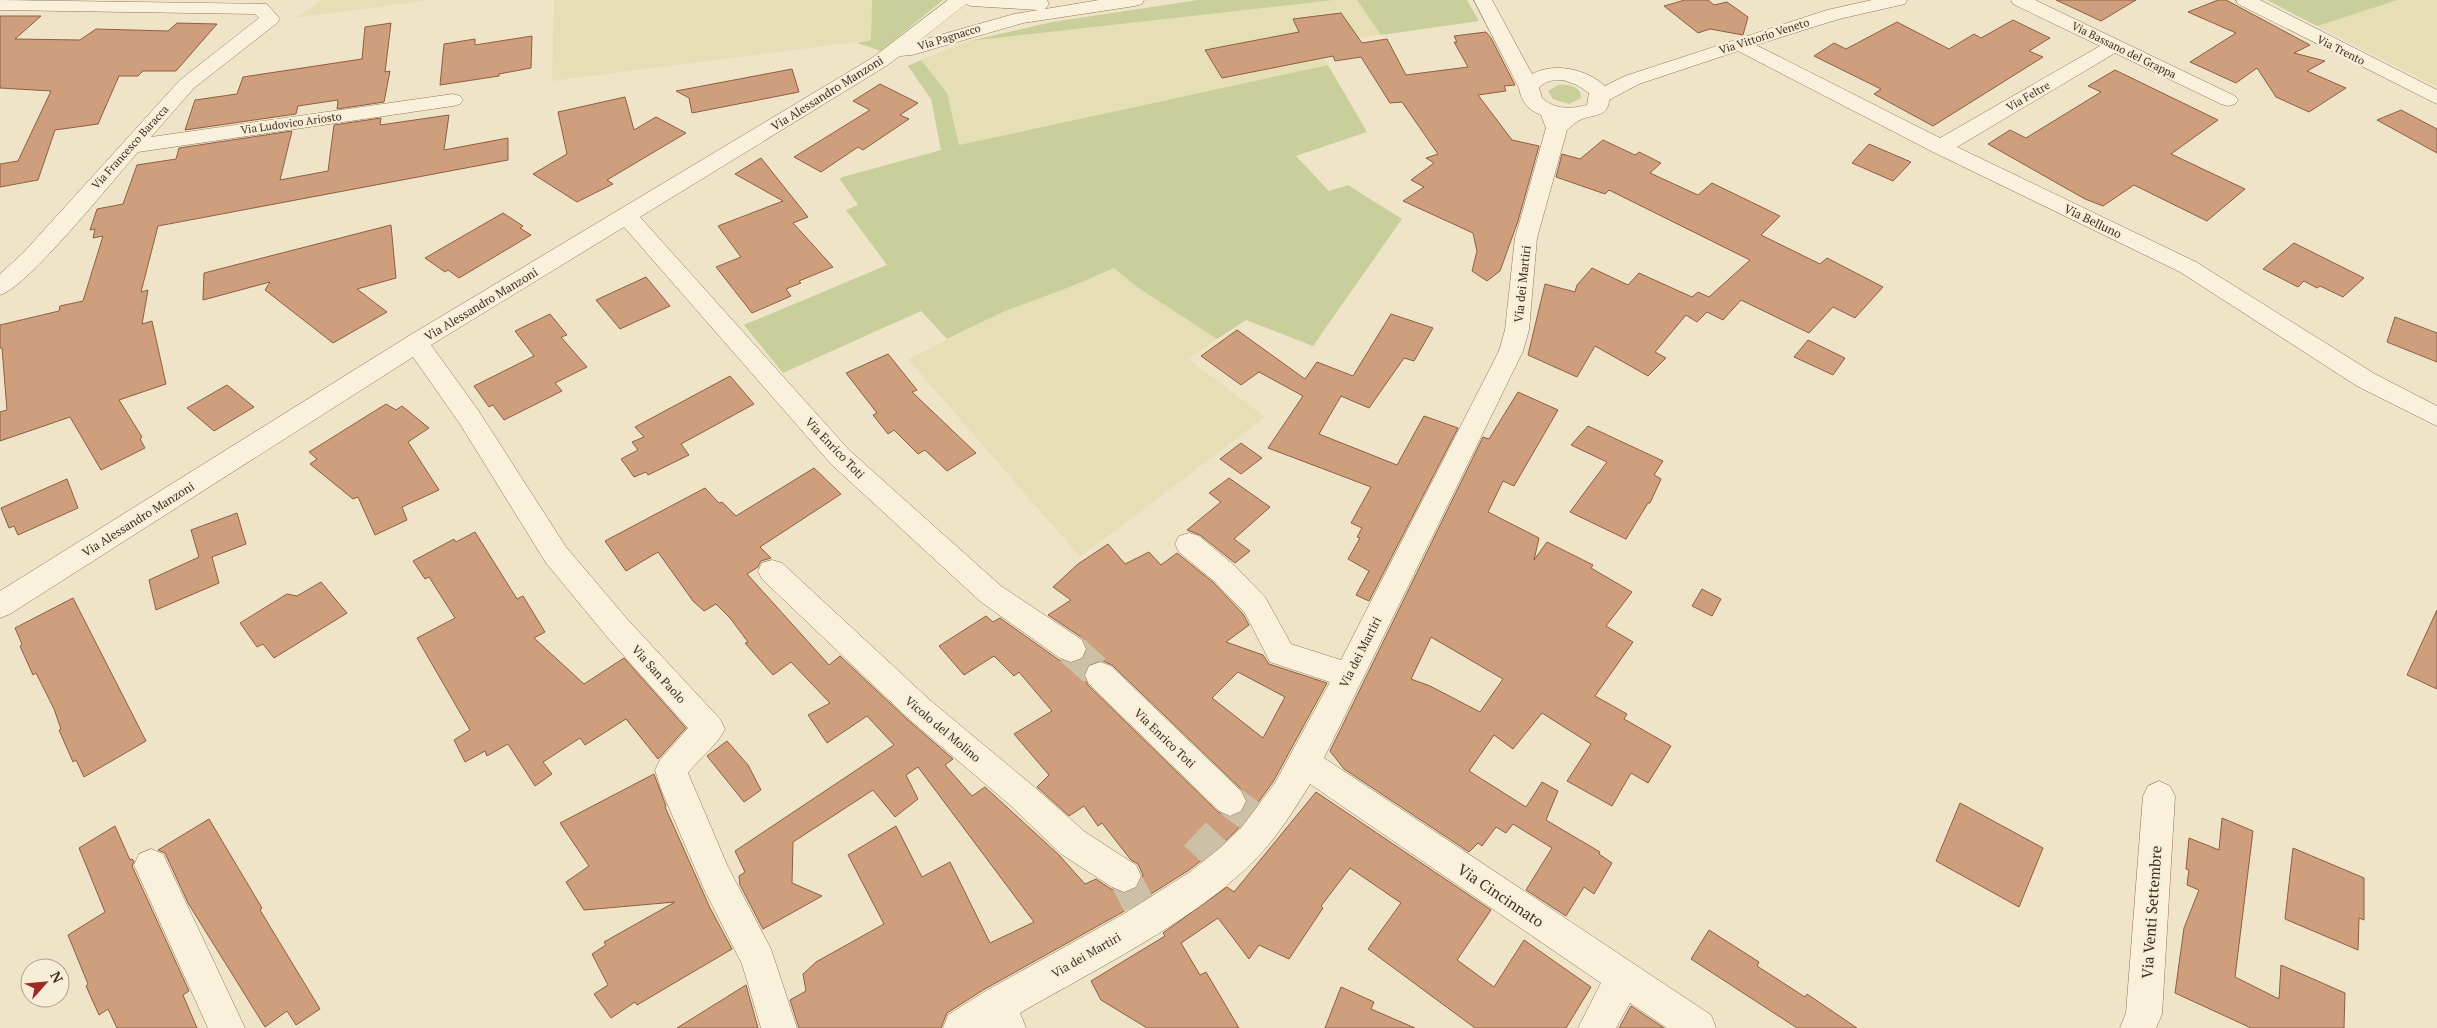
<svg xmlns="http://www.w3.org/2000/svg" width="2437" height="1028" font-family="'PT Serif',serif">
<rect width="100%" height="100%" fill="#f0e4c8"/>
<!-- farmland -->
<g fill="#e6deb5">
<path d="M321,0h109l-134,18z"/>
<path d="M554,0h318l-1,40 -319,41z"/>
<path d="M1334,0h23l24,35 -65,10 12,20 -369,80 -12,-52 -26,-33 48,-19z"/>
<path d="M2398,0h39v87l-120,-61z"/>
<path d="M1114,268l23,19 80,52 -29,20 77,58 -185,140 -172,-198 97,-48 65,-24z"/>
</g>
<!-- green -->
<g fill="#c9cf9b">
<path d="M872,0h71l-62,51 -24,-8 14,-3z"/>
<path d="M1198,0h136l-365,41 83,-19z"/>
<path d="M1357,0h110l12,21 -98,14z"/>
<path d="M2267,0h131l-81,26z"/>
<path d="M921,60l26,33 12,52 369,-80 39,67 -71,24 33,35 19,-6 54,34 -89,127 -67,-26 -29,19 -80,-52 -23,-19 -44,19 -65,24 -58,28 -26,-28 -138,62 -39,-48 143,-60 -41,-55 12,-5 -19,-27 102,-28 -10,-51 -23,-33z"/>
<path d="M1558,85c10,-1 23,1 23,13l-12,6 -16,-5 -5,-8z"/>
</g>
<!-- building -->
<g fill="#cf9f7d" stroke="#8d5f41" fill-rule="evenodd">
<path d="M1685,0h23l6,5 13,-3 21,15 -5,18 -33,-6 -12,4 -34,-27z"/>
<path d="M2056,0h80l-35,21z"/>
<path d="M2218,0h8l84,45 -16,8 31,8 -18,10 39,17 -37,24 -33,-15 -19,-29 -21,15 -46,-21 46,-29 -48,-21z"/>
<path d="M1341,13l21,30 25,-4 19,36 62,-8 -14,-25h3l-3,-6 32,-4 5,6 24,47 -11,1 2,5 -28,4 34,45 27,6 -21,75 -18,50 -13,10 -15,-10 5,-20 -4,-18 -70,-32 21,-14 -13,-7 23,-17 -8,-5 12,-4 -36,-52 -12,1 -29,-46 -26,4 -2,-5 -111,22 -17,-28 94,-18 -6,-13z"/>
<path d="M0,16h41l-26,23 65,1 16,-11 72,2 9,-8 40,1 -41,47h-33l-5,5h-19l-21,48 -43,6 -17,50 -38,7v-23l18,-3 33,-70 -51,-3z"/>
<path d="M2013,20l37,18 -21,13 14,6 -110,69 -59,-32 7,-5 -67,-33 20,-13 12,6 51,-27 52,27 25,-15 7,4z"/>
<path d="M391,23l-6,49 5,-1 -6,31 -47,7 1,-9 -40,6 -2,8 -111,16 10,-30 42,-6 6,-17 119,-18 3,-32z"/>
<path d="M532,36l-1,32 -32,6v2l-59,9 4,-41 31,-5v6z"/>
<path d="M792,69l7,23 -107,21 -3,-15 -13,-7z"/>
<path d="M2115,70l103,50 -47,34 74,35 -38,32 -73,-36 -31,21 -18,-7 -97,-55 22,-14 16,8 75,-46 -13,-6z"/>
<path d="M880,84l38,19 -18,12 9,4 -46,31 -5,-3 -37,25 -27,-15 76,-47 -17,-9z"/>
<path d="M625,97l9,33 22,-13 30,16 -79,47 6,4 -36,18 -44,-28 34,-20 -9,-42z"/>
<path d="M2401,110l36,19v24l-60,-33z"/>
<path d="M449,115l-5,35 64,-12v22l-350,66 -17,66 7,-2 -6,34 10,-3 14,63 -47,16 23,37 -2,2 5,9 -44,22 -31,-53 -70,24v-29l7,-2 -5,-62h-2v-23l59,-14 1,-5 23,-5 20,-65 -10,2 2,-9 -5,1 7,-21 26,-5 14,-39 39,-6 3,-11 113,-17 -12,49 48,-9 6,-46 47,-7 -1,7z"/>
<path d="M1603,140l32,15 4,-3 22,11 -11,10 48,22 14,-12 68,33 -19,19 59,29 7,-6 56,29 -28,31 -22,-11 -24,26 -68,-33 -18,20 -16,-8 -10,10 -11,-7 -31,37 11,6 -18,18 -53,-30 -18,31 -49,-22 17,-71 30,8 2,-7 15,-17 36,17 11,-12 53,24 6,-5 11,5 41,-37 -141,-70 -4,4 -49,-17 6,-23 18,5z"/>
<path d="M1869,144l42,18 -18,19 -41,-18z"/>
<path d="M761,158l47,59 -15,6 40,44 -34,14 2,2 -15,6 5,7 -39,17 -36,-46 25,-10 -23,-31 65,-25 -48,-27z"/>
<path d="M503,213l20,13 -3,2 11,7 -72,43 -11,-8 -3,2 -20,-14z"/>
<path d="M391,225l5,53 -39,11 30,23 -54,31 -68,-53 5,-8 -67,18 1,-27z"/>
<path d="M2294,243l70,35 -21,19 -23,-11 -3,2 -13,-7 -6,6 -35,-18z"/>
<path d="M646,277l24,29 -50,23 -24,-29z"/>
<path d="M550,314l17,21 -6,2 26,30 -32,16 7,8 -58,29 -11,-15 -4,2 -15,-21 60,-30 -19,-25z"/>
<path d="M1391,314l42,14 -19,33 -10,-3 -35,50 -28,-12 -22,38 78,31 27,-49 34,12 -89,173 -13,-6 13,-24 -21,-12 12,-21 -3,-1 5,-9 -11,-5 20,-36 -103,-39 35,-52 -44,-24 -18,13 -40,-29 36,-26 68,49 12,-17 36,14z"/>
<path d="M2395,317l42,16v29l-50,-20z"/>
<path d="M1808,340l37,18 -12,17 -39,-18z"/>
<path d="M888,354l29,36 -5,2 64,61 -29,18 -22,-21 -7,4 -24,-24 -6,4 -15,-19 4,-2 -31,-40z"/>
<path d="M730,376l24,28 -73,40 8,11 -41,20 -2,-3 -12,5 -13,-18 17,-9 -6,-8 12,-5 -9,-10z"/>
<path d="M227,385l27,22 -40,24 -27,-23z"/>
<path d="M1518,392l40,18 -44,76 -11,-5 -15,31 51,26 -5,22 13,-18 46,23 -2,3 41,24 -26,34 27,16 -38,54 32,18 -3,5 47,27 -23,37 -17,-10 -19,33 -45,-25 24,-37 -49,-31 -29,36 -19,-14 -25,36 57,36 16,-25 16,9 -12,29 54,32 -1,2 13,9 -18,31 -10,-7 -18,29 -40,-26 26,-42 -39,-24 -7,9 -10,-6 -14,19 -4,-3 -9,9 -125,-83 -14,-18 153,-314 6,2zM1431,637l72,42 -23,33 -50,-26 -19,-7z"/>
<path d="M386,404l10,6 6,-4 27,22 -21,14 31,48 -37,17 5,13 -32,15 -17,-38 -5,2 -43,-35 7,-5 -8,-7z"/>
<path d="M1588,426l75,35 -9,14 7,4 -11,24h-2l-22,36 -56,-27 37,-50 -36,-17z"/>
<path d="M1241,443l21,15 -21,16 -21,-15z"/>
<path d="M814,468l27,26 -81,53 11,11 -10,3 -3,6 -11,7 82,91 11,-9 68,64 45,39 -8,6 27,31 13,-9 74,68 26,29 11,-5 15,10 14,5 13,-6 5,-13 -5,-11 -7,-4 -29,-37 -4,3 -14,-20 -15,10 -32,-29 12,-12 -35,-41 38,-23 -33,-39 -5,4 -20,-20 -30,19 -25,-29 47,-30 7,6 7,-4 59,42 11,4 13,-4 5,-10 -4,-11 -36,-24 23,-15 -18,-13 25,-23 30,-20 17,20 24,-12 12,13 16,-12 37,30 29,31 6,11 -23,17 37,13 6,9 58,19 -54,99 -33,45 -20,19 -31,24 -68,43 -138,77 -36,23 -6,15h-142l-9,-28 16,-9 -3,-17 13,-12 68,-38 -36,-69 48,-29 26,51 28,-15 40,81 44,-21 -116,-155 -12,8 12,24 -23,18 -22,-27 -80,52 -1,41 30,13 -59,33 -23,-44 -1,-9 6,-4 -10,-21 159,-106 -27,-29 -40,27 -19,-28 22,-12 -39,-41 -18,13 -28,-32 3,-1 -18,-24 -14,-14 -12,7 -11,-10 -35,-49 -32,19 -21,-30 100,-53 14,15 3,-1 14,14zM1101,660l11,5 130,125 6,12 -6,11 -13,5 -11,-6 -130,-127 -5,-9 4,-11zM1238,672l47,25 -22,41 -51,-40z"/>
<path d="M1229,478l41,29 -36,32 16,12 -15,12 -35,-28 -13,-5 34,-28 -12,-9z"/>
<path d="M67,479l11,29 -60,27 -4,-9 -5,2 -8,-20z"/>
<path d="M237,513l9,31 -34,13 7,26 -63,27 -7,-30 50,-23 -8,-27z"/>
<path d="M475,532l42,67 6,-3 22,36 -11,6 50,46 40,-26 62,70 -26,29 -2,2 -32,-40 -41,26 -5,-7 -37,24 9,12 -17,12 -27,-42 -21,12 -2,-5 -20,11 -11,-22 16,-10 -53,-92 38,-20 -26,-41 -4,2 -12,-18 41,-22 2,3z"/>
<path d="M321,582l26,31 -73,45 -11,-14 -6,3 -17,-24 47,-29 10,2z"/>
<path d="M1702,589l19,10 -9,17 -20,-10z"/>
<path d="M73,598l73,143 -62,36 -8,-17 -3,2 -14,-32 2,-1 -7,-20 -18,-36 -3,2 -13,-29 2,-2 -7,-16z"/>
<path d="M2437,610v79l-30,-14z"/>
<path d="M727,741l21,24 13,25 -17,12 -37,-46z"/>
<path d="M654,774l12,32 -1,1 45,101 22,41 -95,56 -2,-3 -24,16 -17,-24 14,-9 -16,-31 14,-9 -2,-3 71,-40 -91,8 -18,-28 23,-16 -29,-43z"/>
<path d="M1316,792l175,118 -34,50 37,27 30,-47 67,47 -25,41h-91l-107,-79 33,-46 -51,-35 -29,38 2,2 -34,51 -30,-14 -10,14 -31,-41 -37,25 19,32 6,-3 33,56h-92l-46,-28 -10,-19 74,-45 -2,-3 64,-46 7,5z"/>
<path d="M1960,803l83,45 -24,59 -83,-46z"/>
<path d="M2222,818l31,13 -18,146 44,22 2,-34 64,28 -1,35h-93l-76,-35 9,-65 15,-38 -12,-5 2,-15 -3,-1 3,-31 30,12z"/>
<path d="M209,819l53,89 -2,2 60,99 -24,16 -9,-14 -22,16 -77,-124 -23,-50 -7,-3z"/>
<path d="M115,826l15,34 2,-1 2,2 -2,5 57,125 -6,4 14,33h-80l-9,-19 -9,6 -13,-29 2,-2 -20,-49 37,-23 -26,-64z"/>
<path d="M2293,848l71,30v42l-5,-2 -1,32 -73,-31z"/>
<path d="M1709,930l50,32 -2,4 48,31 2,-3 50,34h-60l-106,-69z"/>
<path d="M746,985l12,43h-81z"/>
<path d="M1341,987l33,15 -3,7 44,19h-90z"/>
<path d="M1631,1006l33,22h-45z"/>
</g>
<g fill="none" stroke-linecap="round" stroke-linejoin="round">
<!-- minor-tunnel -->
<g stroke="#ccc0a6" stroke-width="32" stroke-dasharray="32 16" stroke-linecap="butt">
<path d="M1071,649l29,26"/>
<path d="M1230,801l25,18"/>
<path d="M1195,834l26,24"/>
<path d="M1124,876l18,35"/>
</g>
<!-- minor casing -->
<g stroke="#8d765c" stroke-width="1">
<g id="minor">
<path d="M0,0l267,4 13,15 -3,4 -83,65 -43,49 302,-43 7,2 3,4 -3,4 -7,2 -315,46c-24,27 -111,136 -138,143v-21l24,-22 156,-172 79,-62 -4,-4 -255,-4z"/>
<path d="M948,0h99l2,4 -4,5 54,-9h45l-2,4 -7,2 -112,17 -111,32 -12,1 -14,10 -246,151 209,233 152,136 81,54 4,9 -4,9 -11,4 -11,-4 -79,-56 -150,-138 -207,-237 -193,118 47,65 88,137 62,73 92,99 5,10c-8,17 -26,29 -37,44l40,94 43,82 26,79h-36l-19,-64 -38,-75 -43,-100 -6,-19 5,-10 28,-32 -80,-90 -62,-75 -86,-139 -47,-67 -403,257 -10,4v-27l407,-254 465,-279zM966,4l5,2 67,4 -24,4 -95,27z"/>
<path d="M1474,0h18l40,74c22,-12 55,-5 73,12l20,-10 202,-66 45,-10h35l-2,4 -66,15 -83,26 184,93 160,-92 -87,-42 -2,-4h24l200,96 3,4 -3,4 -7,2 -7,-2 -106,-51 -158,94 239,115 179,112 62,32v20l-80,-40 -177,-114 -247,-120 -195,-101 -99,33 -30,16c-1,18 -17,14 -29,20 -5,2 -9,7 -13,10l-30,108 -8,92 -6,21 -199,407 387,257 5,13h-49l-37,-25 -14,25h-38l23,-45 -291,-199c-14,23 -28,45 -45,65 -59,67 -168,119 -245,164l6,15h-83l5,-13 36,-23 138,-77 68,-43 31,-25 20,-19 34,-45 55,-101 -60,-20 -25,-49 -30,-31 -36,-30 -4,-8 4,-8 10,-3 10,3 36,30 30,31 26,47 50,16 158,-309 6,-21 10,-92 31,-110 -5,-13c-13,-5 -20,-14 -22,-27zM1563,80l14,5 12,8 -2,12c-16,4 -32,5 -45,-7l-3,-10c7,-8 15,-8 24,-8z"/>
<path d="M2236,0h24l177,90v14l-199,-100z"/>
<path d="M772,560l10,3 149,138 101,84 53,47 51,33 5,11 -5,11 -12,5 -12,-5 -51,-33 -51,-49 -101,-86 -147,-140 -4,-8 4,-8z"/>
<path d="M1100,662l11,4 130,125 5,10 -5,10 -11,5 -11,-5 -130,-127 -4,-9 4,-9z"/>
<path d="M2159,781l11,5 5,10 -13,218 -6,14h-36l6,-15 17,-217 5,-10z"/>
<path d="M151,849l12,5 82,174h-37l-74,-163 5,-11z"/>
</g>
</g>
<!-- minor -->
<use href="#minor" fill="#faf1dc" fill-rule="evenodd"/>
</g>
<g text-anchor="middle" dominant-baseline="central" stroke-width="4.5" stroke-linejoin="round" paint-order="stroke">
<!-- far-street labels -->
<g font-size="11" fill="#3d2e20" stroke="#f7eed8">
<text transform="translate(1764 36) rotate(-18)">Via Vittorio Veneto</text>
<text transform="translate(949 37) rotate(-17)">Via Pagnacco</text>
<text transform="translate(2124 50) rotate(26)">Via Bassano del Grappa</text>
<text transform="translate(2341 50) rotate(27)">Via Trento</text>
<text transform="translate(2028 96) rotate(-30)">Via Feltre</text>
<text transform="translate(291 123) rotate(-8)">Via Ludovico Ariosto</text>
<text transform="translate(130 147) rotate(-48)">Via Francesco Baracca</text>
</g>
<!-- street labels -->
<g font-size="12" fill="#3d2e20" stroke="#f7eed8">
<text transform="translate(827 93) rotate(-32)">Via Alessandro Manzoni</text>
<text transform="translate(2093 221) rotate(26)">Via Belluno</text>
<text transform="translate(1522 284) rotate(-84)">Via dei Martiri</text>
<text transform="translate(481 304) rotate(-31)">Via Alessandro Manzoni</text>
<text transform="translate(835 448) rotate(46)">Via Enrico Toti</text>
<text transform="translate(138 519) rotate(-32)">Via Alessandro Manzoni</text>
<text transform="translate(1360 652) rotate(-63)">Via dei Martiri</text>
<text transform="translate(659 674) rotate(48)">Via San Paolo</text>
<text transform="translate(943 729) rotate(40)">Vicolo del Molino</text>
<text transform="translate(1165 738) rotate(44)">Via Enrico Toti</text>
<text transform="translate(1086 955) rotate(-30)">Via dei Martiri</text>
</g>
<!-- near-street labels -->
<g font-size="15" fill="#3d2e20" stroke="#f7eed8">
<text transform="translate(1501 895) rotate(34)">Via Cincinnato</text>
<text transform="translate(2151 912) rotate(-86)">Via Venti Settembre</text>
</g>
</g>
<!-- north arrow -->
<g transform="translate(45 983) rotate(63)"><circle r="24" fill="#f7eed8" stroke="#ada18e"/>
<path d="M0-4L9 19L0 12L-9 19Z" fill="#9e2a2b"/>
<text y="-8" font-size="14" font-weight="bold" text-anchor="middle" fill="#3d2e20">N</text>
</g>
</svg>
